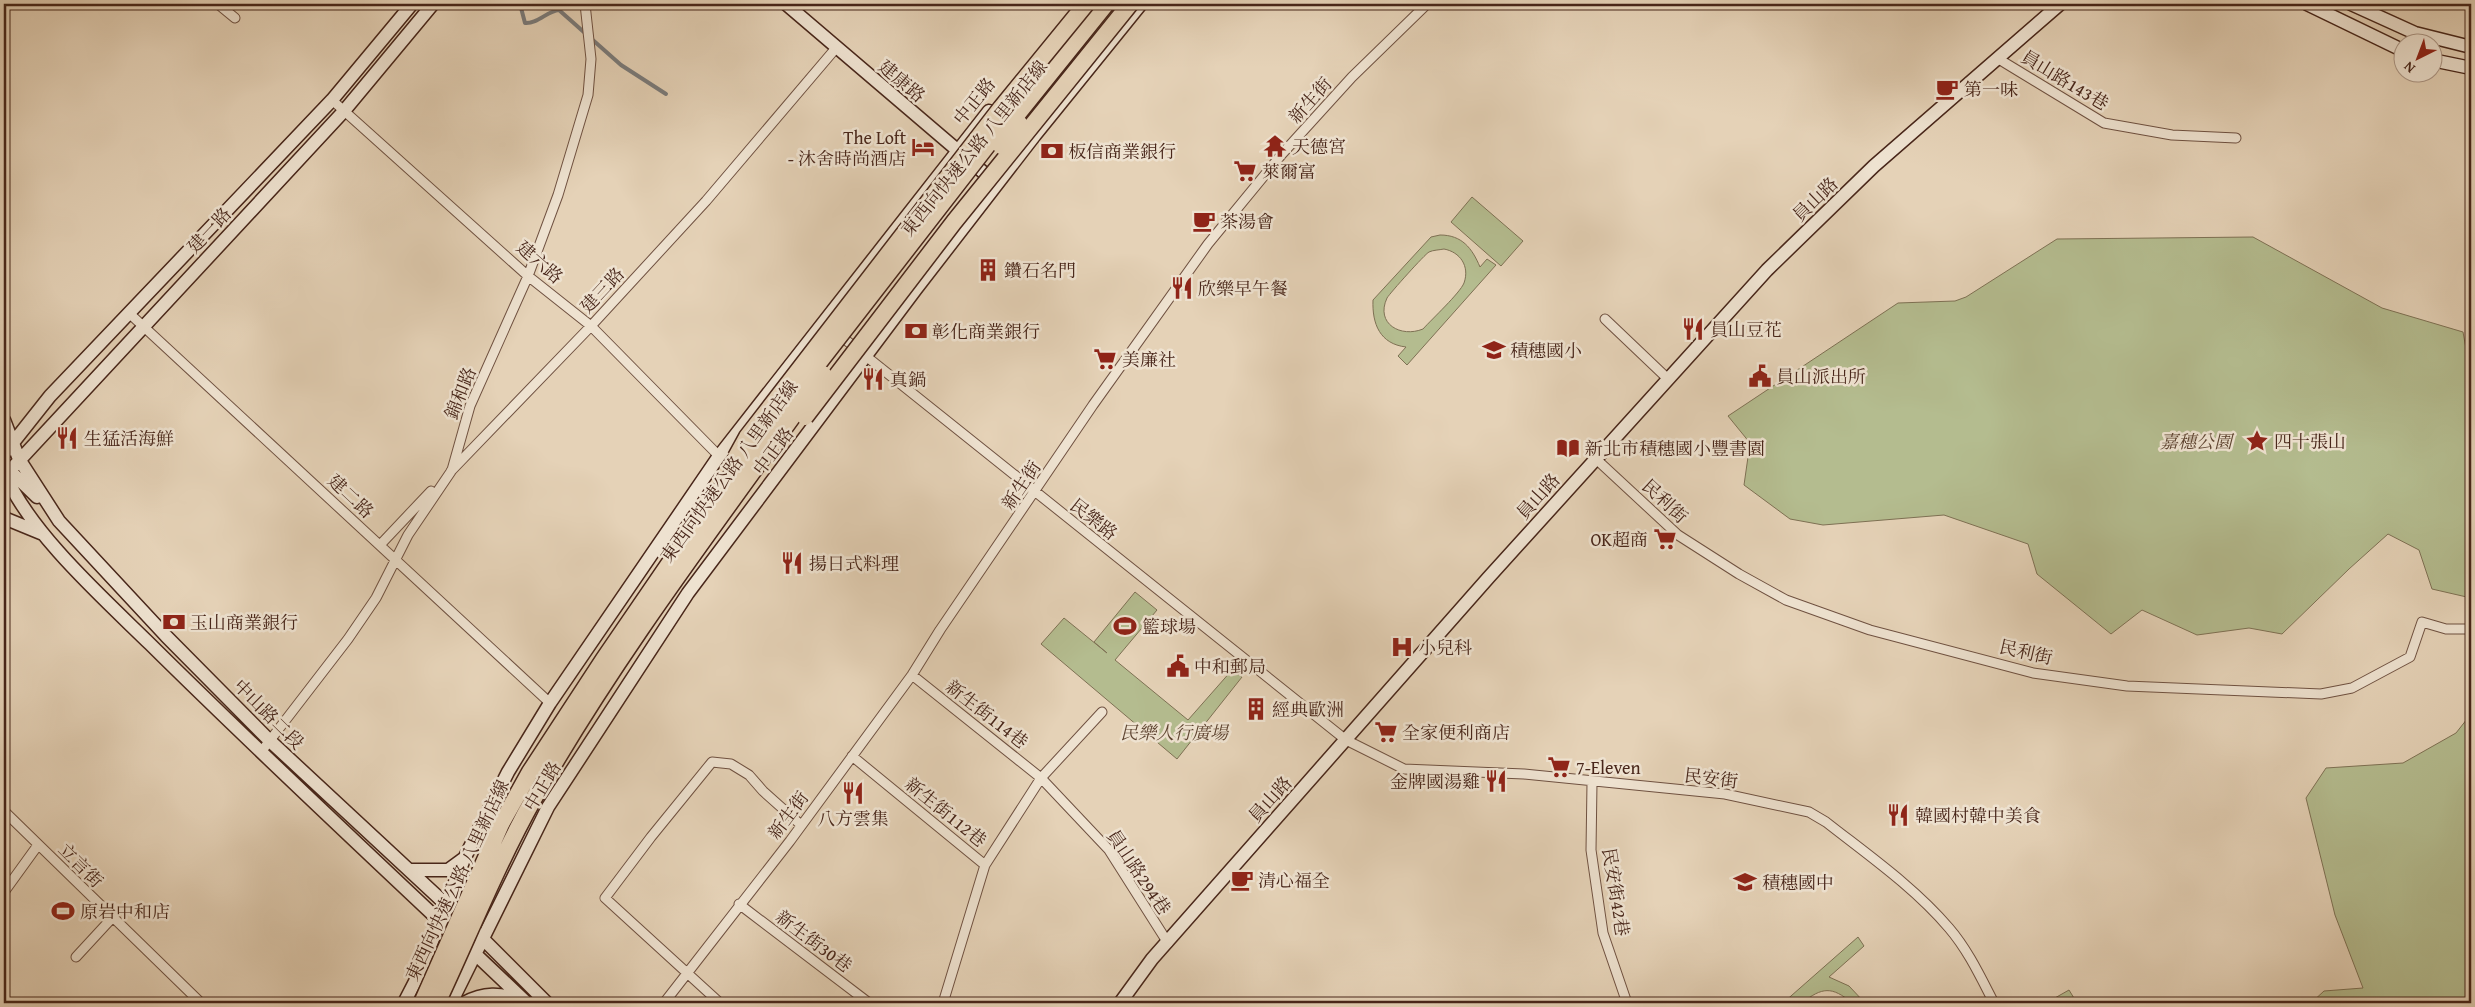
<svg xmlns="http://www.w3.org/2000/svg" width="2475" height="1007" viewBox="0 0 2475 1007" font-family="'Gentium Book Plus','Noto Serif TC',serif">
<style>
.green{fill:#b4bc8f;stroke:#7e7154;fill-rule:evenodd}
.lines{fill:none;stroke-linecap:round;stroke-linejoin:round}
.stream{stroke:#7a7b7b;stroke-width:4}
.street-casing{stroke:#6f5141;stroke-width:11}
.secondary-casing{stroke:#48261a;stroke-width:15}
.highway-casing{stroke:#48261a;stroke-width:19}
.street{stroke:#eee2d0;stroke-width:9}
.secondary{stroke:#eee2d0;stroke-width:12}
.highway{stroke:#e5d2b7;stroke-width:16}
.highway-bridge-casing{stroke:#48261a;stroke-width:19;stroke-linecap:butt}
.highway-bridge{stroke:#e5d2b7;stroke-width:16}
.labels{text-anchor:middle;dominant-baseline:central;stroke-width:5;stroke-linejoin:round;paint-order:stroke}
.street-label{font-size:18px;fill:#48261a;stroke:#eee2d0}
.poi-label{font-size:18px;fill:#48261a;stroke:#eee2d0;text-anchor:start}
.park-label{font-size:18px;font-style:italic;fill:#5e4431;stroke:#eee2d0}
</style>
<rect width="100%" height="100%" fill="#e5d2b7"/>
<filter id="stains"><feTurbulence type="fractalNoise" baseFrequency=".004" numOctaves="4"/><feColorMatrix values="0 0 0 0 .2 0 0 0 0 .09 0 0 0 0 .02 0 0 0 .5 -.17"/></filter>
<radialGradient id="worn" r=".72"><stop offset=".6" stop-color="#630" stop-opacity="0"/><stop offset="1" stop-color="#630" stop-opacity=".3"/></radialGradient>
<path class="green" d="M1472,197L1523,241L1501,266L1451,222Z
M1440,235C1462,235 1472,248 1480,267L1487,259L1496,265L1407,365L1398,356L1406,347C1380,344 1372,324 1373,300L1431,237ZM1444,249C1460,252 1470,266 1464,283C1460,293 1432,319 1423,329C1401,338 1375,324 1387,298C1390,293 1425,254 1429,252C1433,250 1439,250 1444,249Z
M2253,237L2382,308L2463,332L2471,376V598L2432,589L2419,550L2388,534L2349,569L2282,634L2249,628L2197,635L2142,610L2111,634L2037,574L2028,544L1944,515L1823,525L1790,519L1744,485L1750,443L1728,416L1898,303L1955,301L1966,297L2057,239Z
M1135,592L1157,610L1115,660L1188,720L1232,670L1242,677L1177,759L1041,644L1064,618L1107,653L1094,642Z
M2471,714V1003H2311L2324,991L2363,988L2335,915L2306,798L2326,768L2403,763L2456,733Z
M1858,937L1864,946L1829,977L1849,986L1865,1003H1852C1832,986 1822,987 1802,1003H1783Z
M2069,990L2077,1003H2046Z"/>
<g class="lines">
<path class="stream" d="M520,4L525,23C538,24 547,11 559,10L621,65L666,94"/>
<defs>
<path id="street" d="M218,4L235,18
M1997,58L2104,123L2172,135L2236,138
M332,100L528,276L591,326L719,456
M130,314L550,703
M1605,319L1668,379
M837,333L1346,740L1404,769L1524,774L1725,794L1809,812L1826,822C1868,855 1914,887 1949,928C1968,950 1981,978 1994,1003
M1595,458L1678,535L1739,574L1786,600L1870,630L2033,673L2127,686L2321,694L2352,688L2410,657L2422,622L2446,629H2471
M451,471L591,326L706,201L836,48
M380,545L431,491
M912,675L1041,778L1109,850L1168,943
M261,752L348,639L376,598L408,535L452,470L470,406L528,276L558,195L588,95L591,59L585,4
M852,756L985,865L1041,778L1102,712
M1592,783L1591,850L1603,933L1627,1003
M4,811L201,1003
M4,892L38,845
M739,904L869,1003
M76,957L112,918
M664,1003L790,841L912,675L940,630L1093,405L1208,244L1282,154L1352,77L1427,4
M720,1003L605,898L651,837L712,762L731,764L749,775L763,791L801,825
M943,1003L985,865"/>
<path id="secondary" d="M786,4L997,184
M2307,4L2402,50
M2351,4L2415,33L2471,47
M2432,60L2471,68
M4,420L19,459L59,521L166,636L269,740L452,910
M4,454L50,396L332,100L412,4
M5,466L37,497
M4,472C29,532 103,598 150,644C247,740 346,833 445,926
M4,477L344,111L433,4
M4,518L43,534
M497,851L515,816
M410,870H448L463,859
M478,934L547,1003
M471,950L527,1003
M404,1003L420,972L464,859L508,772L550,703L719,456L989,111
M451,1003L548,807L688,593L916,289L1035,135L1141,4
M464,1003C484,992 500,993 521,1000
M1120,1003L1152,959L1489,577L1767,270L1874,166L2060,4"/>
<path id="highway" d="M1004,131L1106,4"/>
</defs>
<use href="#street" class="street-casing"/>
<use href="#secondary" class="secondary-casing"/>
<use href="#highway" class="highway-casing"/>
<use href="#street" class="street"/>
<use href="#secondary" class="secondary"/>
<use href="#highway" class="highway"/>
<defs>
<path id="highway-bridge" d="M1001,146L1019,123
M805,417L954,222L1130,4
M736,457L747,437L1001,108L1086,4
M422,1003L501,824L530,772L604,659L717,494L1010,116
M437,1003C469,935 497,864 534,798C618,650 724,513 823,374"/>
</defs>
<use href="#highway-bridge" class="highway-bridge-casing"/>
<use href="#highway-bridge" class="highway-bridge"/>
</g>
<defs>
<symbol id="cafe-bare" viewBox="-9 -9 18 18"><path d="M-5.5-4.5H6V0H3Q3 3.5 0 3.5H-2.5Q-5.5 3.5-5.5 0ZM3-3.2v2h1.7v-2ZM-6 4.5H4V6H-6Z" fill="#8f2418" stroke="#eee2d0" stroke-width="2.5" paint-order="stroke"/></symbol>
<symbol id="temple-bare" viewBox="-9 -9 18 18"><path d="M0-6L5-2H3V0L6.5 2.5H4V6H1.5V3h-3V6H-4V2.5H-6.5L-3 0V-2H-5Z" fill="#8f2418" stroke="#eee2d0" stroke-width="2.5" paint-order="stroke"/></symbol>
<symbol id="hotel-bare" viewBox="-9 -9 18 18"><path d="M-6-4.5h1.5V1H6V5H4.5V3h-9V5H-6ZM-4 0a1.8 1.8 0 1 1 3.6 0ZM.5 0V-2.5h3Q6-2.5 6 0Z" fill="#8f2418" stroke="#eee2d0" stroke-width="2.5" paint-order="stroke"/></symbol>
<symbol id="bank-bare" viewBox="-9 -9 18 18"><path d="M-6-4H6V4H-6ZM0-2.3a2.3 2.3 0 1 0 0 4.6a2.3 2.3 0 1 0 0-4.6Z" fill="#8f2418" stroke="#eee2d0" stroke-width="2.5" paint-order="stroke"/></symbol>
<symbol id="supermarket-bare" viewBox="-9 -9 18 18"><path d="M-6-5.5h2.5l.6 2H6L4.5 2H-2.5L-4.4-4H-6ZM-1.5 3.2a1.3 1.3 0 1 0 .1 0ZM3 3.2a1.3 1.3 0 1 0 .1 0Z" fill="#8f2418" stroke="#eee2d0" stroke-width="2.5" paint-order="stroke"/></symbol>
<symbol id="building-bare" viewBox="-9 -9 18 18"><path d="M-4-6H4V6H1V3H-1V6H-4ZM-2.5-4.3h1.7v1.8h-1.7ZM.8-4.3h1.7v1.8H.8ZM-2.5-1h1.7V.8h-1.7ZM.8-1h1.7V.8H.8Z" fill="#8f2418" stroke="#eee2d0" stroke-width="2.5" paint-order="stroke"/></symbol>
<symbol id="restaurant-bare" viewBox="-9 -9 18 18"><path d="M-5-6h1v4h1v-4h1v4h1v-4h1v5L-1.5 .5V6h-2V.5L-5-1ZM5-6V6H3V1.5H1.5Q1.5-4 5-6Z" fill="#8f2418" stroke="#eee2d0" stroke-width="2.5" paint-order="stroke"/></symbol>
<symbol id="school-bare" viewBox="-9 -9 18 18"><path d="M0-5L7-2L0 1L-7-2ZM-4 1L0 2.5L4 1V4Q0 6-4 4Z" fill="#8f2418" stroke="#eee2d0" stroke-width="2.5" paint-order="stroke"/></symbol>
<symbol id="civic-bare" viewBox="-9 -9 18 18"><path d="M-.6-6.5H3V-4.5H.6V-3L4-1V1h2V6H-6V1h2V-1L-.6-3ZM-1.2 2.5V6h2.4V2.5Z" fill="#8f2418" stroke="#eee2d0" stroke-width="2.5" paint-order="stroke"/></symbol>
<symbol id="sight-bare" viewBox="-9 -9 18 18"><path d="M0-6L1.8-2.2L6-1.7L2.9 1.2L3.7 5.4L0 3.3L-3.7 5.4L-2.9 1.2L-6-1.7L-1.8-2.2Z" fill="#8f2418" stroke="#eee2d0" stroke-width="2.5" paint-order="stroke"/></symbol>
<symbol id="library-bare" viewBox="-9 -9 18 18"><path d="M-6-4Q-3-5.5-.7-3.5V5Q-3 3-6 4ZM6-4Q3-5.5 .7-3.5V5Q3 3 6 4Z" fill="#8f2418" stroke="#eee2d0" stroke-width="2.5" paint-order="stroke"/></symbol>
<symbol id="stadium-bare" viewBox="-9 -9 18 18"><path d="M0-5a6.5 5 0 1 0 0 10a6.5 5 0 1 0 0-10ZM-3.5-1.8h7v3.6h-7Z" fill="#8f2418" stroke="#eee2d0" stroke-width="2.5" paint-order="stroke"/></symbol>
<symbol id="hospital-bare" viewBox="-9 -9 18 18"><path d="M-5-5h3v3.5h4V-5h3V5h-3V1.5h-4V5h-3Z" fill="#8f2418" stroke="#eee2d0" stroke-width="2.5" paint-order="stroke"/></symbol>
</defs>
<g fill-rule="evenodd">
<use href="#cafe-bare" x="1931" y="73" width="32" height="32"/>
<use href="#temple-bare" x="1259" y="130" width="32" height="32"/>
<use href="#hotel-bare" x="907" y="131" width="32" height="32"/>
<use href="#bank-bare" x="1036" y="135" width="32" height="32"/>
<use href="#supermarket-bare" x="1229" y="155" width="32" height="32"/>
<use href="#cafe-bare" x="1188" y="205" width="32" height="32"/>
<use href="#building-bare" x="972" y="254" width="32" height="32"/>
<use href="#restaurant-bare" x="1166" y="272" width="32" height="32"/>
<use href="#restaurant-bare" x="1677" y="313" width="32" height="32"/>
<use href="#bank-bare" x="900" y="315" width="32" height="32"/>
<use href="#school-bare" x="1478" y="334" width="32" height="32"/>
<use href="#supermarket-bare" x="1089" y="343" width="32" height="32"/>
<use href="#civic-bare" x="1744" y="360" width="32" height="32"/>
<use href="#restaurant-bare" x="857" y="363" width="32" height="32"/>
<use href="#restaurant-bare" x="51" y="422" width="32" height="32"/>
<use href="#sight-bare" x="2241" y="425" width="32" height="32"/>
<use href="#library-bare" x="1552" y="432" width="32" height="32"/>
<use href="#supermarket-bare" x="1649" y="523" width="32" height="32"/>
<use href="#restaurant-bare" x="776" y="547" width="32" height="32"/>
<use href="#bank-bare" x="158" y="606" width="32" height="32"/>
<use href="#stadium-bare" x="1109" y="610" width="32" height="32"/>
<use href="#hospital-bare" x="1386" y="631" width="32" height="32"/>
<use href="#civic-bare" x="1162" y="650" width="32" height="32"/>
<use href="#building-bare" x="1240" y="693" width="32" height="32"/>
<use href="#supermarket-bare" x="1370" y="716" width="32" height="32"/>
<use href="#supermarket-bare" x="1543" y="751" width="32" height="32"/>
<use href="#restaurant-bare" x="1480" y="765" width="32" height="32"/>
<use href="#restaurant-bare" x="837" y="777" width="32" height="32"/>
<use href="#restaurant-bare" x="1882" y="799" width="32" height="32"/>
<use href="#cafe-bare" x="1226" y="864" width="32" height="32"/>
<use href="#school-bare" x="1729" y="866" width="32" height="32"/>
<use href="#stadium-bare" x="47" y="895" width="32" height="32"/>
</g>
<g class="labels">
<g class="street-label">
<text transform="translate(2065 80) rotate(31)">員山路143巷</text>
<text transform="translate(902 81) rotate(40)">建康路</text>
<text transform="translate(1310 100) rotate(-48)">新生街</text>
<text transform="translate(974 101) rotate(-51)">中正路</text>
<text transform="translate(974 148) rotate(-51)">東西向快速公路 八里新店線</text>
<text transform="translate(1815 199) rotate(-44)">員山路</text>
<text transform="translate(209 230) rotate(-47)">建一路</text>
<text transform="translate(540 262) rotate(41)">建六路</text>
<text transform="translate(602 290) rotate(-47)">建三路</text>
<text transform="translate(460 393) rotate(-68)">錦和路</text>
<text transform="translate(773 451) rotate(-53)">中正路</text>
<text transform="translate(729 471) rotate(-54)">東西向快速公路 八里新店線</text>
<text transform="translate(1021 485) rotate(-56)">新生街</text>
<text transform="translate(351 496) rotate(43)">建二路</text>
<text transform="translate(1538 496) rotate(-48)">員山路</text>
<text transform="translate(1665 501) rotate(43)">民利街</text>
<text transform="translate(1094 519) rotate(38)">民樂路</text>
<text transform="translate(2026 652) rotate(13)">民利街</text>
<text transform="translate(269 714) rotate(45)">中山路二段</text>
<text transform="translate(987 714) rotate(38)">新生街114巷</text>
<text transform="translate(1711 778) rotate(7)">民安街</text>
<text transform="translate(542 786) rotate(-59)">中正路</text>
<text transform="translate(1270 799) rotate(-48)">員山路</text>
<text transform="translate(946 812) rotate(39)">新生街112巷</text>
<text transform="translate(788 815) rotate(-53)">新生街</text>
<text transform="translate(81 865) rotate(45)">立言街</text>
<text transform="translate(1139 872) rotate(56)">員山路294巷</text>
<text transform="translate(457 880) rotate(-65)">東西向快速公路 八里新店線</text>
<text transform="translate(1616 892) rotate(81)">民安街42巷</text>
<text transform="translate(814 941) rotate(37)">新生街30巷</text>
</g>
<g class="poi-label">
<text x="1964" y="89">第一味</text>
<text x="906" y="137" text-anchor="end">The Loft<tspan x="906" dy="21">- 沐舍時尚酒店</tspan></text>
<text x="1292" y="146">天德宮</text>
<text x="1068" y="151">板信商業銀行</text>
<text x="1262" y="171">萊爾富</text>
<text x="1220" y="221">茶湯會</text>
<text x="1004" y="270">鑽石名門</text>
<text x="1198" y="288">欣樂早午餐</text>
<text x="1710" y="329">員山豆花</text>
<text x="932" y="331">彰化商業銀行</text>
<text x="1510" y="350">積穗國小</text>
<text x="1122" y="359">美廉社</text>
<text x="1776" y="376">員山派出所</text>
<text x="890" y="379">真鍋</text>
<text x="84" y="438">生猛活海鮮</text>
<text x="2274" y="441">四十張山</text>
<text x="1585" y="448">新北市積穗國小豐書園</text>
<text x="1648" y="539" text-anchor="end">OK超商</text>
<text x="809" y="563">揚日式料理</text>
<text x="190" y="622">玉山商業銀行</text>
<text x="1142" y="626">籃球場</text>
<text x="1418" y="647">小兒科</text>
<text x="1194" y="666">中和郵局</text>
<text x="1272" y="709">經典歐洲</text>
<text x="1402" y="732">全家便利商店</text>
<text x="1576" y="767">7-Eleven</text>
<text x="1480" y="781" text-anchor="end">金牌國湯雞</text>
<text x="1915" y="815">韓國村韓中美食</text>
<text x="853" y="818" text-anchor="middle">八方雲集</text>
<text x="1258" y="880">清心福全</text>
<text x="1762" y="882">積穗國中</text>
<text x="80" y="911">原岩中和店</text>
</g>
<g class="park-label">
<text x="2196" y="441">嘉穗公園</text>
<text x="1174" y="732">民樂人行廣場</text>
</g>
</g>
<rect width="2475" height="1007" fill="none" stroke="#e5d2b7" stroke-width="20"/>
<rect x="5" y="5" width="2465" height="997" fill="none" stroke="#48261a" stroke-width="2.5"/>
<rect x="10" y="10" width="2455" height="987" fill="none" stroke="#48261a"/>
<g transform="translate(2418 58) rotate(222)"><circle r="24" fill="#eee2d0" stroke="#ac9787"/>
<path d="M0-4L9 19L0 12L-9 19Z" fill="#8f2418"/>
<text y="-8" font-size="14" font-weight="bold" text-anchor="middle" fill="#48261a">N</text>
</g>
<rect width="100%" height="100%" filter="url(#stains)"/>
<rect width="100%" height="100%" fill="url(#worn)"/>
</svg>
